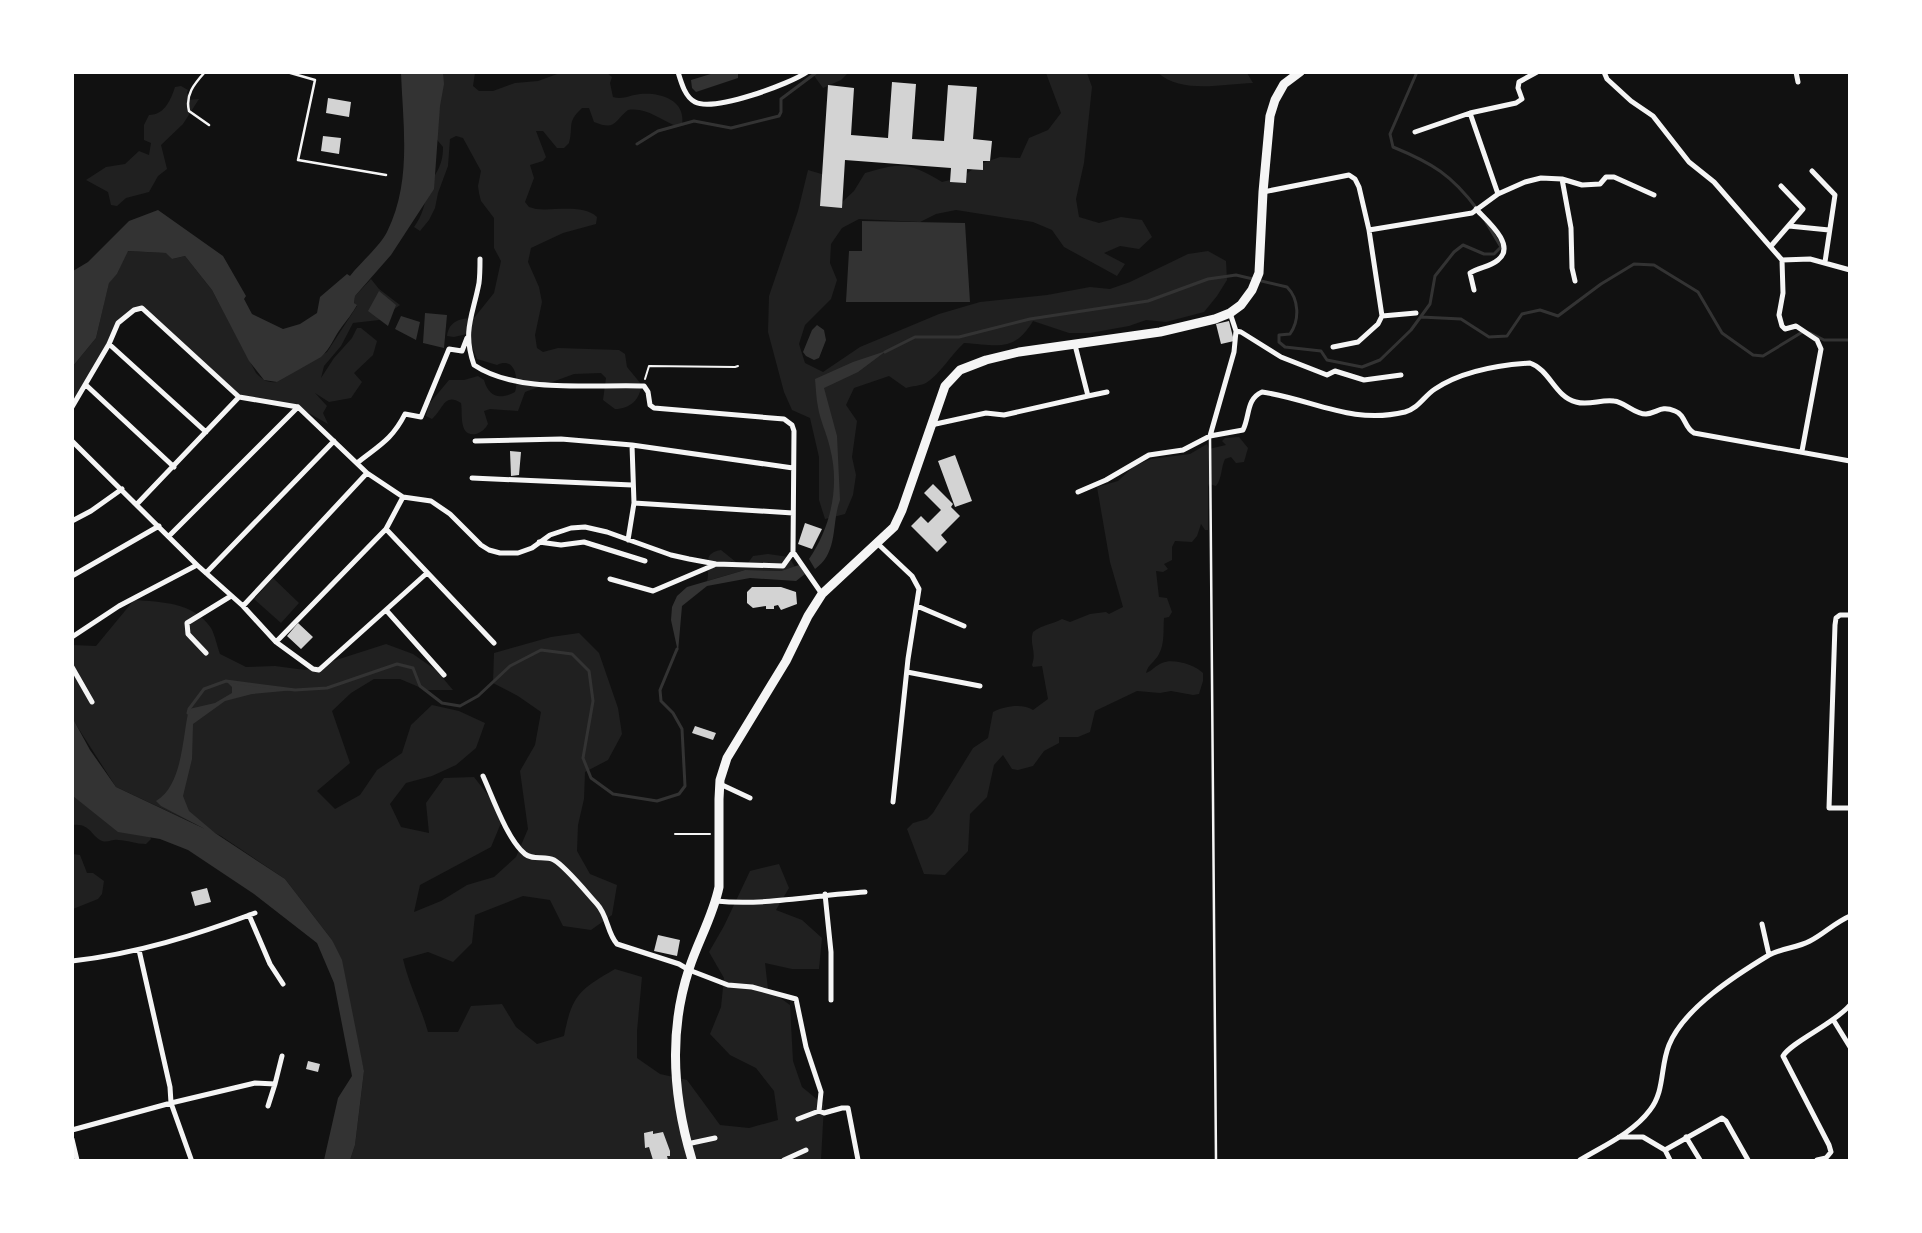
<svg xmlns="http://www.w3.org/2000/svg" width="1922" height="1233" viewBox="0 0 1922 1233" font-family="Overpass,sans-serif">
<style>
.green{fill:#202020}
.water{fill:#333}
.lines{fill:none;stroke-linecap:round;stroke-linejoin:round}
.stream{stroke:#333;stroke-width:3}
.building{fill:#d3d3d3}
.path{stroke:#f5f5f5;stroke-width:2}
.service{stroke:#f5f5f5;stroke-width:2.5}
.minor{stroke:#f5f5f5;stroke-width:5}
.primary{stroke:#f5f5f5;stroke-width:9}
</style>
<rect width="100%" height="100%" fill="#111"/>
<path class="green" d="M438,73H475L473,86L479,91H493L515,83L538,81L560,73H607L612,77L610,83L613,97C623,100 630,95 640,94C660,92 686,100 682,124L676,126C659,119 646,107 628,110C614,121 616,131 594,122L589,108H582C566,123 574,125 569,143L564,148H557L543,131H536L546,157L543,161L530,165L534,178L525,202L529,207L536,209C554,211 583,204 597,217L596,224L563,233L531,248L528,262L539,287L542,302L535,335L537,348L543,352L558,348L619,350L625,354L627,367L641,384C641,399 630,409 615,409L603,400L606,378L601,373L574,374L525,392L518,411L490,409L484,411L488,424C485,429 482,432 476,434C458,437 463,413 461,403C444,392 443,410 432,419L426,416L429,404L449,380H464L478,376L484,380C489,397 499,400 515,392C519,379 515,356 497,365L477,359L467,334L454,337L447,336C449,321 460,318 474,318L494,293L501,261L494,248V218L481,201L479,193L478,186L481,171L463,138L456,136L450,139L448,166L438,193L435,208L429,220L420,231L414,227C423,215 424,205 428,191C434,172 443,169 443,147L433,135Z
M812,73H848L841,80L823,88Z
M1046,73H1087L1092,87L1084,163L1076,199L1079,217L1099,223L1121,217L1142,220L1152,237L1139,249L1120,246L1104,253L1125,264L1117,276L1064,247L1052,230L1033,222L956,210L936,214L920,222L859,219L842,228L831,244L830,263L837,280L831,299L805,325L799,344L805,363L823,372L860,347L939,314L980,302L1047,295L1090,287L1110,289L1130,282L1188,254L1208,251L1226,261L1227,280L1217,296L1204,312L1166,322L1146,320L1129,326L1090,333H1069L1033,321C1014,353 997,345 964,343C951,355 940,374 926,383C920,386 912,386 906,388L889,376L854,388L846,405L857,421L852,457L856,475L853,495L845,514L825,519L819,500V457L810,418L792,410L784,392L768,332L769,296L798,211L808,170L825,175L839,205L854,191L865,173C901,162 910,162 942,182L962,177L980,164L1000,157L1020,158L1029,138L1048,130L1061,113Z
M1158,73H1247L1253,83C1222,84 1182,94 1158,73Z
M181,86L188,90L187,93L191,98L188,100L199,99L183,124L161,145L167,169L158,176L149,192L126,198L117,206L111,205L108,192L86,180L106,167L125,164L139,151L149,155L151,143L144,140V125L149,115C165,115 171,99 175,87Z
M127,251L167,253L172,259L185,256L212,290L256,373C263,380 267,383 277,382L327,352L357,306L354,303L355,296L371,279L379,289L400,305L379,320L353,323L341,346L324,366L321,378L334,358L352,338L357,328H361L377,341L373,355L354,373L362,382L351,398L329,402L315,393L327,406L323,413L328,424L298,407L239,397L142,308L124,317L73,407V366L96,338L109,282L117,274Z
M1239,437L1248,448L1244,462L1236,463L1231,457L1225,459C1221,467 1222,479 1216,486L1209,484L1208,487V530H1205L1201,524L1197,536L1192,542L1175,541L1172,547V560L1164,564L1168,569L1163,572L1156,571L1159,597L1167,598L1172,612L1169,617L1164,618C1163,630 1165,643 1159,654C1155,662 1148,664 1146,673C1152,671 1156,665 1162,663C1173,658 1195,665 1203,673V681L1199,694L1193,695L1171,691L1160,693L1137,691L1095,711L1090,732L1078,737H1059V743L1044,751L1033,766L1018,770L1012,769L1003,755L994,765L987,797L970,814L968,851L945,875L924,874L907,829L913,823L927,819L933,813L973,748L988,738L993,712C1004,706 1023,703 1033,710L1048,699L1042,666L1033,667L1032,665C1037,651 1029,644 1033,632C1041,625 1053,624 1062,619L1070,622L1090,614L1106,612L1109,614L1123,607L1110,562L1097,487L1118,481L1134,466L1151,459L1190,454L1207,444L1209,449L1226,445L1222,441L1225,438Z
M721,550L736,562L748,563L753,556L768,554L789,557L795,567L781,571L745,570L707,581C711,569 700,553 721,550Z
M273,578L299,603L281,623L254,599Z
M134,600C161,602 194,602 211,628C215,635 217,646 220,654L246,667L275,666L305,670L386,644L413,654L436,670L453,690H426L400,679H374L351,693L332,711L350,763L317,791L335,809L360,795L377,770L402,753L411,725L432,705L459,711L485,723L476,748L456,765L432,776L406,783L390,804L401,827L429,833L426,803L444,778L474,777L491,799L501,823L491,847L420,885L414,912L441,901L467,885L494,877L516,857L528,829L520,771L535,745L541,712L518,696L493,683L494,653L551,637L579,633L599,653L618,708L622,734L608,760L585,772L584,799L578,825L577,851L590,874L617,885L612,915L591,930L563,926L550,900L523,896L475,915L472,943L453,962L428,952L403,959C409,985 421,1007 428,1032H458L471,1006L502,1004L516,1027L537,1044L564,1036C572,995 579,990 615,969L642,977L637,1031V1058L660,1074L687,1080L720,1125L749,1128L778,1120L774,1091L756,1068L730,1055L710,1034L721,1007L724,978L709,952L724,926L750,871L779,864L789,888L776,910L802,920L822,938L819,969H792L765,963L768,989L790,1005L793,1061L802,1087L824,1105L821,1160H350L355,1145L364,1071L332,940L285,879L221,836L116,787L73,720L72,645L96,646Z
M73,789L148,832L151,839L146,844C136,844 127,840 118,840C113,839 108,843 102,841C91,836 90,823 73,825Z
M72,854L80,855L87,873H93L104,881L102,894L98,899L73,909Z"/>
<path class="water" d="M401,73H443L444,84L440,106L434,189L391,255L355,296L354,303L357,305C352,314 347,320 341,328C334,337 331,348 321,357L277,382L264,380L249,361L212,290L185,256L172,259L166,253L128,251L117,274L109,283L96,338L73,366V271L88,262L129,221L158,210L223,256L246,296L244,299L252,314L283,329L300,324L317,313L320,297L347,274L350,276C360,263 380,246 387,232C412,182 403,126 401,73Z
M714,73H738V78L696,92L692,88L691,80Z
M862,221L965,223L970,302H846L849,251H862Z
M379,291L396,305L388,326L368,311Z
M425,313L447,315L444,348L423,343Z
M401,316L420,322L416,340L395,329Z
M817,325L824,330L826,340L819,358L814,360L806,356L803,352L812,330Z
M886,351L858,372L824,388L837,436L840,500C831,524 839,552 815,569L809,559C831,527 840,486 830,448C827,434 820,420 818,407C816,398 816,388 815,379L853,362Z
M799,565L805,574L796,581L750,578L707,586L682,606L678,652L671,620L672,607L677,596L687,587L745,570L781,571Z
M226,681L295,690L252,694L225,701L193,724L192,759L183,796L189,811L215,833L285,879L332,940L342,960L364,1071L355,1145L350,1160H324L338,1098L352,1076L334,983L317,943L254,894L188,850L160,839L118,832L73,796V719L90,750L116,787L205,829L161,806L156,801C183,785 182,738 189,709L215,703L232,693V687Z"/>
<g class="lines">
<path class="stream" d="M1417,72L1390,134L1393,147C1432,163 1452,175 1477,209
M637,144L658,131L694,121L731,128L779,116L781,112V99L817,72
M1421,317L1461,319L1489,337L1507,336L1522,314L1540,310L1558,316L1601,284L1634,264L1654,265L1698,292L1722,333L1753,355L1763,356L1804,331
M1810,333L1824,340H1850
M885,352L915,337H959L1030,319L1148,301L1208,279L1236,275L1287,287C1299,299 1300,320 1290,334L1279,335V342L1285,347L1321,351L1327,360L1362,367L1380,360L1411,330L1430,304L1435,276L1454,252L1463,245L1484,254H1494L1501,247L1486,222
M188,713L189,709L204,689L226,681L295,690L327,688L397,664L413,668L420,686L442,703L460,706L478,696L510,666L541,650L572,654L589,671L593,701L583,758L591,778L613,794L657,801L679,794L685,786L682,729L673,713L661,701L660,690L677,649"/>
</g>
<path class="building" d="M892,82L916,84L912,139L944,141L948,85L977,87L973,139L992,141L990,161H983V170L967,169L966,183L950,182L951,168L845,160L842,208L820,206L828,85L854,88L851,135L888,138Z
M328,98L351,102L349,117L326,113Z
M323,136L341,138L339,154L321,151Z
M1229,321L1234,341L1221,344L1216,324Z
M510,451L521,452L519,475L511,476Z
M955,455L972,501L955,507L938,461Z
M933,484L953,504L951,507L960,516L941,535L947,542L937,552L911,526L921,516L928,523L941,510L924,493Z
M805,523L822,529L812,549L798,544Z
M752,587H781L796,592L797,604L781,610L778,605L774,606V609H766V606L753,608L747,603V592Z
M298,623L313,637L301,649L287,636Z
M695,726L716,733L713,740L692,733Z
M207,888L211,902L195,906L191,892Z
M658,935L680,940L677,956L654,951Z
M308,1061L320,1064L318,1072L306,1069Z
M653,1131V1134L663,1132L670,1151V1156H667L668,1160H653L649,1147L645,1148L644,1133Z"/>
<g class="lines">
<path class="path" d="M645,379L649,366L735,367L738,366
M675,834H710"/>
<path class="service" d="M205,72C194,84 185,95 189,111L209,125
M287,72L315,80L298,160L386,175
M1210,437L1216,1160"/>
<path class="minor" d="M678,72C681,82 685,97 695,102C714,112 790,84 807,72
M1604,72L1607,79L1631,101L1653,116L1689,162L1714,182L1782,260L1783,293L1779,315L1782,326L1785,329L1796,326L1817,340L1821,349L1802,451
M1796,72L1798,82
M1415,132L1470,113
M1812,171L1835,195L1825,262
M1562,179L1571,228L1572,268L1575,281
M1263,192L1349,175L1355,179L1359,187L1369,230L1382,316L1378,324L1358,342L1333,347
M1498,194L1470,113L1516,103L1522,99L1518,88L1519,82L1537,72
M1789,226L1829,230
M1369,230L1472,213L1498,194L1525,182L1541,178L1562,179L1582,185L1600,184L1606,177H1614L1654,195
M1771,246L1803,209L1781,186
M480,259C480,267 480,275 479,283C473,315 462,331 474,365C517,394 592,384 644,386L648,392L650,405L654,408L784,419L792,425L794,431L793,552
M1782,260L1810,259L1850,270
M1474,290L1470,273C1479,267 1490,267 1498,260C1517,245 1486,220 1476,209
M1382,316L1416,313
M1236,331L1241,332L1281,357L1327,375L1335,371L1364,380L1401,375
M109,344L206,432
M86,385L174,467
M1088,396L1107,392
M72,407L109,344L118,323L134,310L142,308L239,397L298,407L367,473L403,497L431,501L450,514L481,545L489,550L500,553H518L532,548L550,535L571,528L585,527L607,532L671,555L689,559L716,564L783,566L793,552L822,594
M931,425L986,413L1004,415L1088,396L1075,345
M1210,436L1234,352L1236,331L1230,313
M72,441L197,565L243,606L276,642L313,669L319,670L427,573
M475,441L561,439L632,445L793,468
M357,463C378,446 392,440 405,414L421,417L449,349L462,351L467,338
M472,478L632,485
M1078,492L1106,480L1149,455L1183,450L1210,436L1243,430C1250,416 1246,399 1262,392C1312,399 1351,425 1405,412C1419,408 1424,396 1435,389C1462,371 1498,365 1530,363C1550,370 1555,397 1576,402C1589,406 1601,399 1614,401C1625,402 1634,414 1646,414C1658,413 1660,405 1675,411C1686,415 1684,428 1694,433L1850,461
M634,503L793,513
M137,504L239,397
M72,521L91,511L122,489
M386,529L494,643
M169,536L298,407
M628,540L634,503L632,445
M539,542L561,545L584,542L645,561
M877,543L912,576L919,589L908,659L893,802
M206,573L334,441
M72,576L159,526
M610,579L653,591L714,565
M243,606L367,473
M917,606L964,626
M386,610L444,675
M1850,615H1840L1836,618L1835,625L1829,808H1850
M72,637L119,606L197,565
M276,642L386,529L403,497
M206,653L188,634L187,623L231,596
M72,667L92,702
M907,672L980,686
M483,776C493,798 507,839 525,854C533,861 545,855 554,860C565,866 587,893 597,904C608,916 607,933 617,944L679,964L689,970L728,985L752,987L796,999L806,1047L821,1092L819,1111L824,1113L842,1108H848L858,1160
M720,784L750,798
M825,894L831,952V1000
M716,901C765,906 815,895 865,892
M249,915L270,964L283,984
M1762,924L1769,955
M72,961C136,954 196,935 255,913
M1834,1021L1850,1047
M268,1106L275,1084
M798,1119L819,1111
M72,1130L171,1103L170,1087L139,950
M1619,1137H1643L1665,1150L1722,1118L1726,1121L1748,1160
M1686,1137L1700,1160
M72,1139L77,1160
M687,1144L715,1138
M1665,1150L1670,1160
M191,1159L171,1103L255,1083L275,1084L282,1056
M784,1160L806,1150
M1580,1160C1603,1146 1633,1133 1650,1110C1665,1091 1660,1067 1669,1045C1684,1008 1736,975 1769,955C1782,948 1797,948 1810,941C1824,934 1834,923 1850,916
M1817,1160L1826,1158L1831,1152L1829,1145L1783,1056C1791,1042 1834,1024 1850,1005"/>
<path class="primary" d="M692,1160C673,1097 668,1033 689,969C698,941 713,916 719,887V799L720,780L727,758L786,661L808,616L822,594L894,527L902,510L945,386L960,370L986,360L1019,352L1160,332L1215,319L1230,313L1241,305L1252,290L1259,273L1263,192L1270,116L1275,100L1284,84L1300,72"/>
</g>
<rect width="1922" height="1233" fill="none" stroke="#ffffff" stroke-width="148"/>
</svg>
